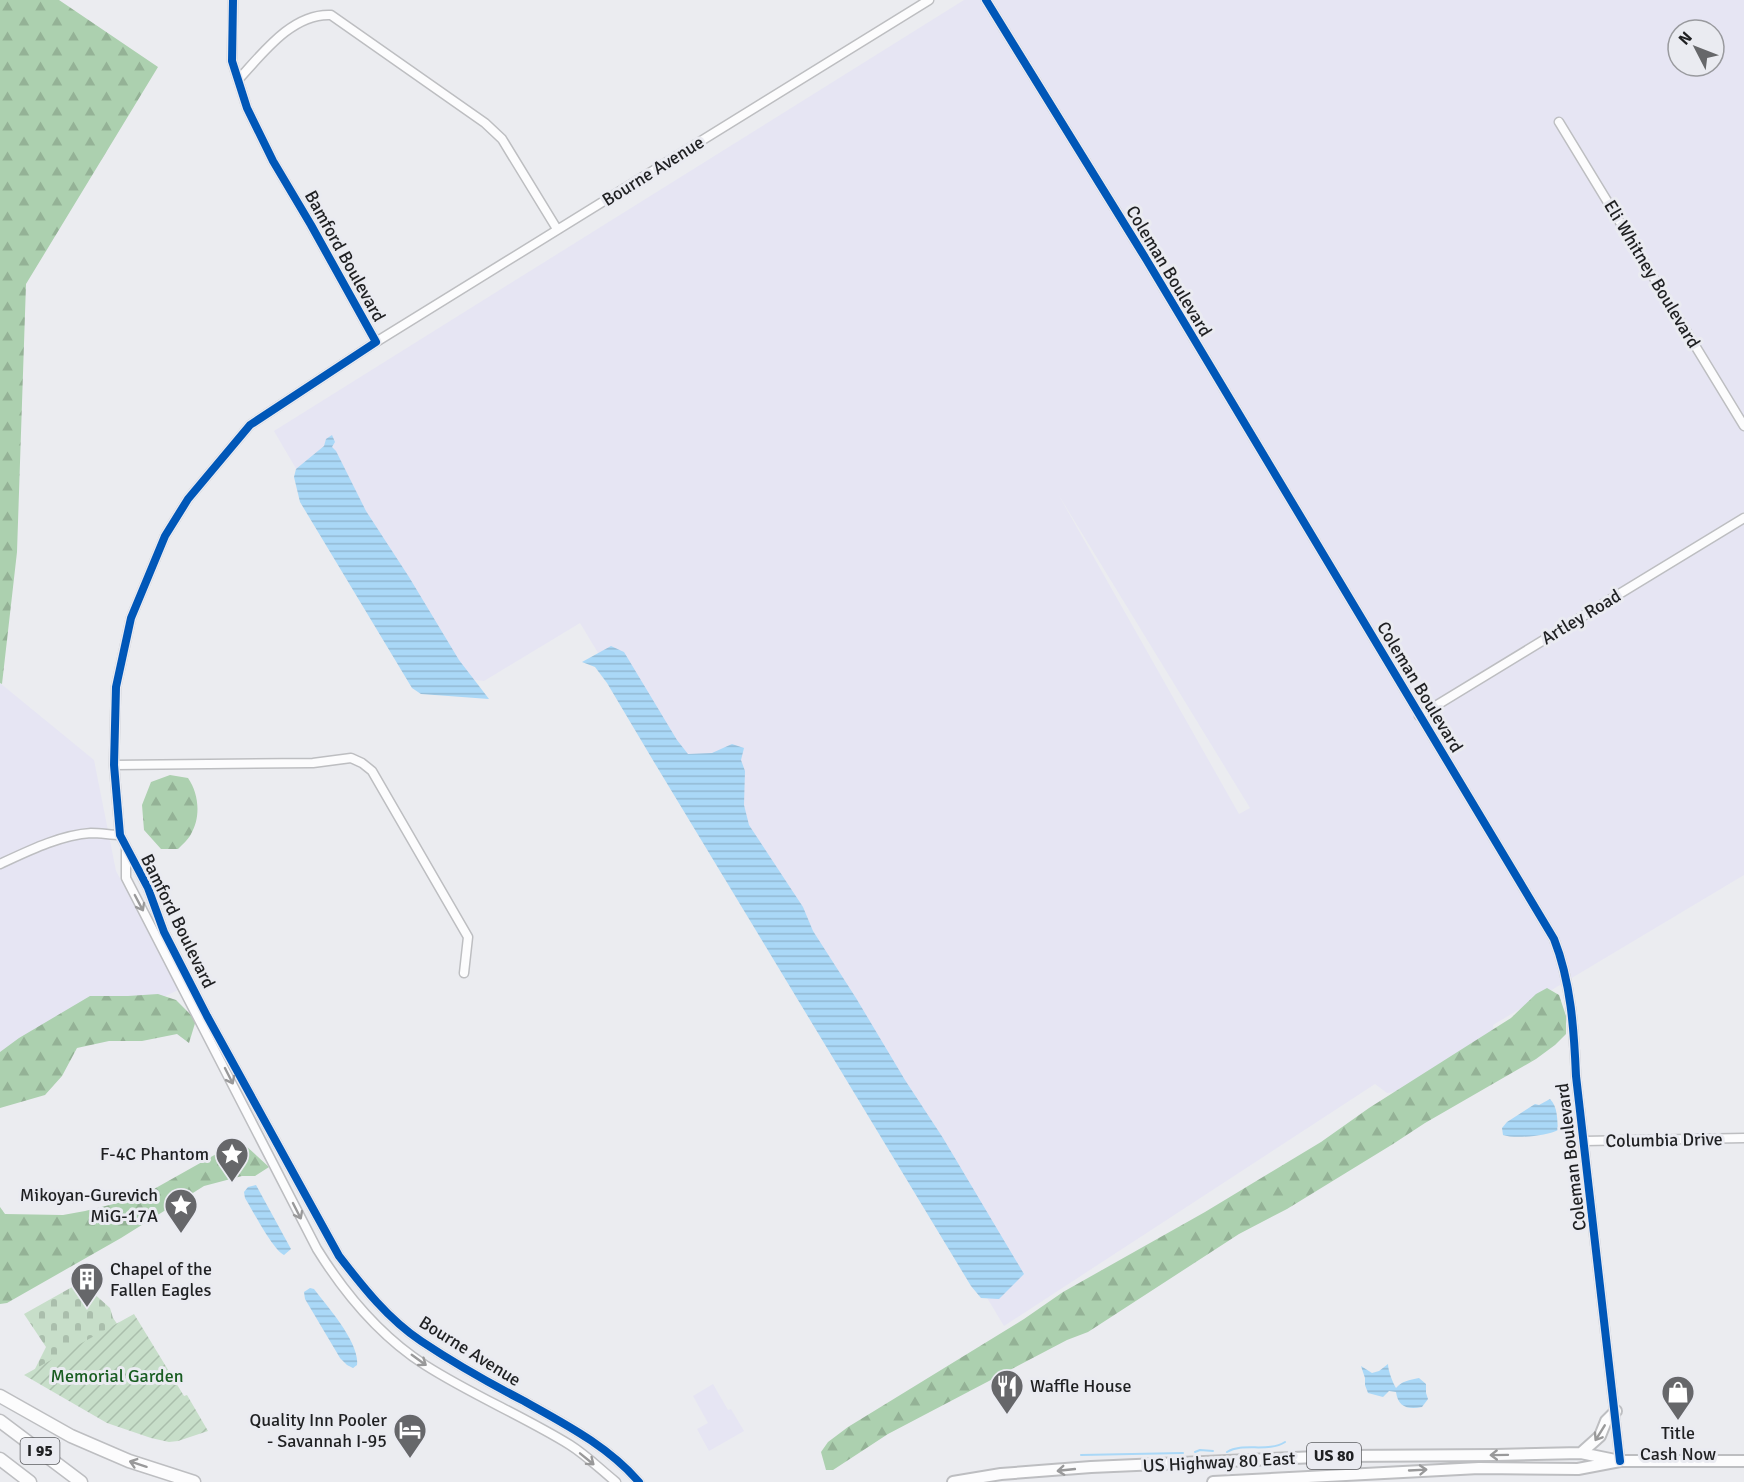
<svg xmlns="http://www.w3.org/2000/svg" width="1744" height="1482" viewBox="0 0 1744 1482" font-family="Signika,sans-serif">
<style>
.industrial{fill:#e6e5f3;fill-rule:evenodd}
.forest{fill:url(#forest-firs)}
.cemetery{fill:url(#cemetery-stones)}
.garden{fill:url(#garden-furrows)}
.water{fill:url(#water-rules)}
.lines{fill:none;stroke-linecap:round;stroke-linejoin:round}
.stream{stroke:#aad8f7;stroke-width:2}
.minor-casing{stroke:#bdbec1;stroke-width:11}
.major-casing{stroke:#bdbec1;stroke-width:14}
.highway-casing{stroke:#bdbec1;stroke-width:15}
.minor{stroke:#fcfcfd;stroke-width:8}
.major{stroke:#fcfcfd;stroke-width:10}
.highway{stroke:#fcfcfd;stroke-width:12}
.cycleway-casing{stroke:#eaebf1;stroke-width:11}
.cycleway{stroke:#0057b8;stroke-width:8}
.oneway{stroke:#99999a}
.labels{text-anchor:middle;dominant-baseline:central;stroke-width:6;stroke-linejoin:round;paint-order:stroke}
.shield{fill:#eaebf1;stroke:#5c5d60;stroke-width:1.5}
.shield-label{font-size:16px;font-weight:bold;fill:#1f2022}
.street-label{font-size:18px;fill:#1f2022;stroke:#eaebf1}
.poi-label{font-size:18px;fill:#1f2022;stroke:#eaebf1;text-anchor:end}
.park-label{font-size:18px;fill:#185c20;stroke:#eaebf1}
</style>
<defs>
<pattern id="forest-firs" width="22" height="20" patternUnits="userSpaceOnUse" patternTransform="scale(1.5)"><rect width="22" height="20" fill="#acd0af"/><path d="M5 1l3.5 6h-7zM16 11l3.5 6h-7z" fill="#94b296"/></pattern>
<pattern id="cemetery-stones" width="16" height="16" patternUnits="userSpaceOnUse" patternTransform="scale(1.5)"><rect width="16" height="16" fill="#c7dec9"/><path d="M2 7V4a2 2 0 0 1 4 0v3zM10 15v-3a2 2 0 0 1 4 0v3z" fill="#aabeac"/></pattern>
<pattern id="garden-furrows" width="10" height="10" patternUnits="userSpaceOnUse" patternTransform="scale(1.5)"><rect width="10" height="10" fill="#c7dec9"/><path d="M-1 1l2-2M0 10L10 0M9 11l2-2" fill="none" stroke="#aabeac"/></pattern>
<pattern id="water-rules" width="6" height="5" patternUnits="userSpaceOnUse" patternTransform="scale(1.5)"><rect width="6" height="5" fill="#aad8f7"/><path d="M0 2.5h6" fill="none" stroke="#92b9d3"/></pattern>
</defs>
<rect width="100%" height="100%" fill="#ebecf0"/>
<path class="industrial" d="M964,0H1744V875L1493,1025L1494,1034L1404,1091L1387,1093L1375,1084L1004,1326L580,623L484,681L415,672L274,431ZM1678,30H1714V66H1678ZM1058,494L1250,808L1239,814Z
M0,683L94,760L116,871L180,989L135,1011L0,1053Z
M713,1384L728,1410L731,1409L744,1431L709,1451L697,1429L708,1423L693,1396Z"/>
<path class="forest" d="M0,0H59L158,67L26,284L17,552L2,684L0,683Z
M170,775L188,778C199,794 201,817 191,834C188,840 182,845 178,849H161L144,830L142,805L151,782Z
M1547,988L1559,995L1566,1016V1034L1555,1045L1536,1059L1425,1123L1393,1144L1287,1209L1239,1234L1088,1332L1067,1340L888,1434L833,1470H826L821,1452L828,1442L848,1427L1024,1319L1063,1292L1205,1212L1321,1142L1369,1108L1511,1018L1536,994Z
M158,994L176,1000L196,1020L189,1043L177,1034L142,1041H109L77,1048L62,1076L45,1095L0,1108V1052L19,1038L90,996H128Z
M245,1145L269,1167L255,1176H242L204,1186L121,1238L7,1303L0,1304V1207L5,1214L63,1215L85,1211L138,1198L218,1153Z"/>
<path class="cemetery" d="M81,1282L110,1308L113,1318L120,1328L30,1379L46,1347L24,1314Z"/>
<path class="garden" d="M134,1314L184,1396L187,1395L208,1431L178,1441L169,1442L151,1438L107,1423L24,1375Z"/>
<path class="water" d="M332,435L335,442L332,447L336,451L366,511L409,577L459,660L489,699L421,694L412,688L300,502L294,477L296,469L324,446L326,439Z
M611,646L624,652L677,740L688,754L712,753L732,744L744,748L741,760L745,771L744,805L749,825L803,907L813,931L856,998L905,1080L943,1138L1024,1274L999,1299L981,1298L971,1286L654,762L607,683L595,667L582,662Z
M1550,1099C1558,1107 1557,1119 1558,1130C1548,1136 1514,1139 1503,1135L1502,1128L1507,1122L1535,1104L1539,1105Z
M256,1185L291,1249L284,1255C273,1250 253,1211 245,1198L244,1192L248,1187Z
M310,1288L314,1289C327,1306 360,1343 357,1365L353,1368L347,1365L340,1358L305,1299L304,1292Z
M1388,1364C1388,1371 1393,1383 1396,1388C1402,1381 1409,1380 1419,1378L1426,1384V1393L1428,1399L1422,1407C1408,1410 1398,1407 1396,1392L1389,1391L1383,1397L1368,1393L1365,1385V1378L1361,1366L1372,1373L1379,1371Z"/>
<g class="lines">
<path class="stream" d="M1195,1452L1200,1450L1213,1451
M1227,1452C1243,1442 1268,1453 1285,1442
M1081,1455L1183,1453"/>
<defs>
<path id="minor" d="M233,0L232,61L247,108L273,161L311,225L376,342L250,425L188,499L165,536L131,618L116,687L114,765L120,835L148,888L164,932L207,1016L339,1256C363,1287 388,1319 421,1341C454,1363 489,1383 524,1401C565,1424 608,1446 639,1482
M986,0L1146,259L1554,939C1571,982 1574,1030 1576,1076L1620,1461
M238,80C262,54 292,13 331,15L485,123L502,139L557,229
M1559,122L1744,426
M376,342L929,0
M1419,716L1744,518
M114,765L313,763L351,758L362,763L372,771L468,937L464,973
M126,849V878L317,1249C345,1294 380,1336 425,1365C472,1395 523,1416 570,1445C586,1455 601,1470 616,1482
M0,864C28,851 60,835 91,833C101,833 111,835 120,835
M1584,1141L1744,1138"/>
<path id="major" d="M1581,1453L1600,1436L1606,1421L1616,1411
M953,1482L1001,1474L1091,1467L1340,1456L1496,1455L1581,1453L1620,1461
M1213,1482L1479,1468L1578,1469L1620,1461H1744"/>
<path id="highway" d="M0,1396L71,1436L129,1461L194,1482
M0,1421L81,1482
M0,1459L30,1482"/>
</defs>
<use href="#minor" class="minor-casing"/>
<use href="#major" class="major-casing"/>
<use href="#highway" class="highway-casing"/>
<use href="#minor" class="minor"/>
<use href="#major" class="major"/>
<use href="#highway" class="highway"/>
<defs>
<path id="cycleway" d="M233,0L232,61L247,108L273,161L311,225L376,342L250,425L188,499L165,536L131,618L116,687L114,765L120,835L148,888L164,932L207,1016L339,1256C363,1287 388,1319 421,1341C454,1363 489,1383 524,1401C565,1424 608,1446 639,1482
M986,0L1146,259L1554,939C1571,982 1574,1030 1576,1076L1620,1461"/>
</defs>
<use href="#cycleway" class="cycleway-casing"/>
<use href="#cycleway" class="cycleway"/>
</g>
<defs><path id="oneway-shaft" d="M-6 0H5M1.5-3L5.5 0L1.5 3" fill="none" stroke-width="1.6" stroke-linecap="round" stroke-linejoin="round" transform="scale(1.5)"/></defs>
<g class="oneway">
<use href="#oneway-shaft" transform="translate(139 903) rotate(62)"/>
<use href="#oneway-shaft" transform="translate(229 1076) rotate(63)"/>
<use href="#oneway-shaft" transform="translate(297 1211) rotate(63)"/>
<use href="#oneway-shaft" transform="translate(419 1360) rotate(36)"/>
<use href="#oneway-shaft" transform="translate(1600 1433) rotate(122)"/>
<use href="#oneway-shaft" transform="translate(1499 1455) rotate(179)"/>
<use href="#oneway-shaft" transform="translate(587 1459) rotate(39)"/>
<use href="#oneway-shaft" transform="translate(138 1464) rotate(-162)"/>
<use href="#oneway-shaft" transform="translate(1066 1470) rotate(174)"/>
<use href="#oneway-shaft" transform="translate(1418 1470) rotate(-3)"/>
</g>
<defs>
<symbol id="sight-pin" viewBox="-11 -11 22 30"><path d="M0 17L-7.5 6A9.5 9.5 0 1 1 7.5 6Z" fill="#66676a" stroke="#eaebf1"/><path d="M0-6L1.8-2.2L6-1.7L2.9 1.2L3.7 5.4L0 3.3L-3.7 5.4L-2.9 1.2L-6-1.7L-1.8-2.2Z" fill="#fff"/></symbol>
<symbol id="building-pin" viewBox="-11 -11 22 30"><path d="M0 17L-7.5 6A9.5 9.5 0 1 1 7.5 6Z" fill="#66676a" stroke="#eaebf1"/><path d="M-4-6H4V6H1V3H-1V6H-4ZM-2.5-4.3h1.7v1.8h-1.7ZM.8-4.3h1.7v1.8H.8ZM-2.5-1h1.7V.8h-1.7ZM.8-1h1.7V.8H.8Z" fill="#fff"/></symbol>
<symbol id="restaurant-pin" viewBox="-11 -11 22 30"><path d="M0 17L-7.5 6A9.5 9.5 0 1 1 7.5 6Z" fill="#66676a" stroke="#eaebf1"/><path d="M-5-6h1v4h1v-4h1v4h1v-4h1v5L-1.5 .5V6h-2V.5L-5-1ZM5-6V6H3V1.5H1.5Q1.5-4 5-6Z" fill="#fff"/></symbol>
<symbol id="shop-pin" viewBox="-11 -11 22 30"><path d="M0 17L-7.5 6A9.5 9.5 0 1 1 7.5 6Z" fill="#66676a" stroke="#eaebf1"/><path d="M-5-2.5h2.3a2.7 3.5 0 0 1 5.4 0H5L5.5 6h-11ZM-1.5-2.5h3a1.5 2.3 0 0 0-3 0Z" fill="#fff"/></symbol>
<symbol id="hotel-pin" viewBox="-11 -11 22 30"><path d="M0 17L-7.5 6A9.5 9.5 0 1 1 7.5 6Z" fill="#66676a" stroke="#eaebf1"/><path d="M-6-4.5h1.5V1H6V5H4.5V3h-9V5H-6ZM-4 0a1.8 1.8 0 1 1 3.6 0ZM.5 0V-2.5h3Q6-2.5 6 0Z" fill="#fff"/></symbol>
</defs>
<g fill-rule="evenodd">
<use href="#sight-pin" x="213" y="1135" width="38" height="52"/>
<use href="#sight-pin" x="162" y="1186" width="38" height="52"/>
<use href="#building-pin" x="68" y="1260" width="38" height="52"/>
<use href="#restaurant-pin" x="988" y="1367" width="38" height="52"/>
<use href="#shop-pin" x="1659" y="1373" width="38" height="52"/>
<use href="#hotel-pin" x="391" y="1411" width="38" height="52"/>
</g>
<g class="labels">
<g class="shield">
<rect x="20.5" y="1438" width="39" height="26" rx="4.5"/>
<rect x="1307" y="1443" width="54" height="26" rx="4.5"/>
</g>
<g class="shield-label">
<text x="40" y="1451">I 95</text>
<text x="1334" y="1456">US 80</text>
</g>
<g class="street-label">
<text transform="translate(653 171) rotate(-32)">Bourne Avenue</text>
<text transform="translate(345 256) rotate(61)">Bamford Boulevard</text>
<text transform="translate(1169 271) rotate(59)">Coleman Boulevard</text>
<text transform="translate(1652 274) rotate(59)">Eli Whitney Boulevard</text>
<text transform="translate(1581 617) rotate(-31)">Artley Road</text>
<text transform="translate(1420 687) rotate(59)">Coleman Boulevard</text>
<text transform="translate(178 921) rotate(64)">Bamford Boulevard</text>
<text transform="translate(1664 1140) rotate(-1)">Columbia Drive</text>
<text transform="translate(1571 1157) rotate(-97)">Coleman Boulevard</text>
<text transform="translate(470 1351) rotate(32)">Bourne Avenue</text>
<text transform="translate(1219 1462) rotate(-3)">US Highway 80 East</text>
</g>
<g class="poi-label">
<text x="209" y="1154">F-4C Phantom</text>
<text x="158" y="1195">Mikoyan-Gurevich<tspan x="158" dy="21">MiG-17A</tspan></text>
<text x="110" y="1269" text-anchor="start">Chapel of the<tspan x="110" dy="21">Fallen Eagles</tspan></text>
<text x="1030" y="1386" text-anchor="start">Waffle House</text>
<text x="387" y="1420">Quality Inn Pooler<tspan x="387" dy="21">- Savannah I-95</tspan></text>
<text x="1678" y="1433" text-anchor="middle">Title<tspan x="1678" dy="21">Cash Now</tspan></text>
</g>
<g class="park-label">
<text x="117" y="1376">Memorial Garden</text>
</g>
</g>
<g transform="translate(1696 48) rotate(312)"><circle r="28" fill="#eaebf1" stroke="#999a9e" stroke-width="1.5"/>
<path d="M0-4.5L10 22L0 15L-10 22Z" fill="#66676a"/>
<text y="-9" font-size="16" font-weight="bold" text-anchor="middle" fill="#1f2022">N</text>
</g>
</svg>
